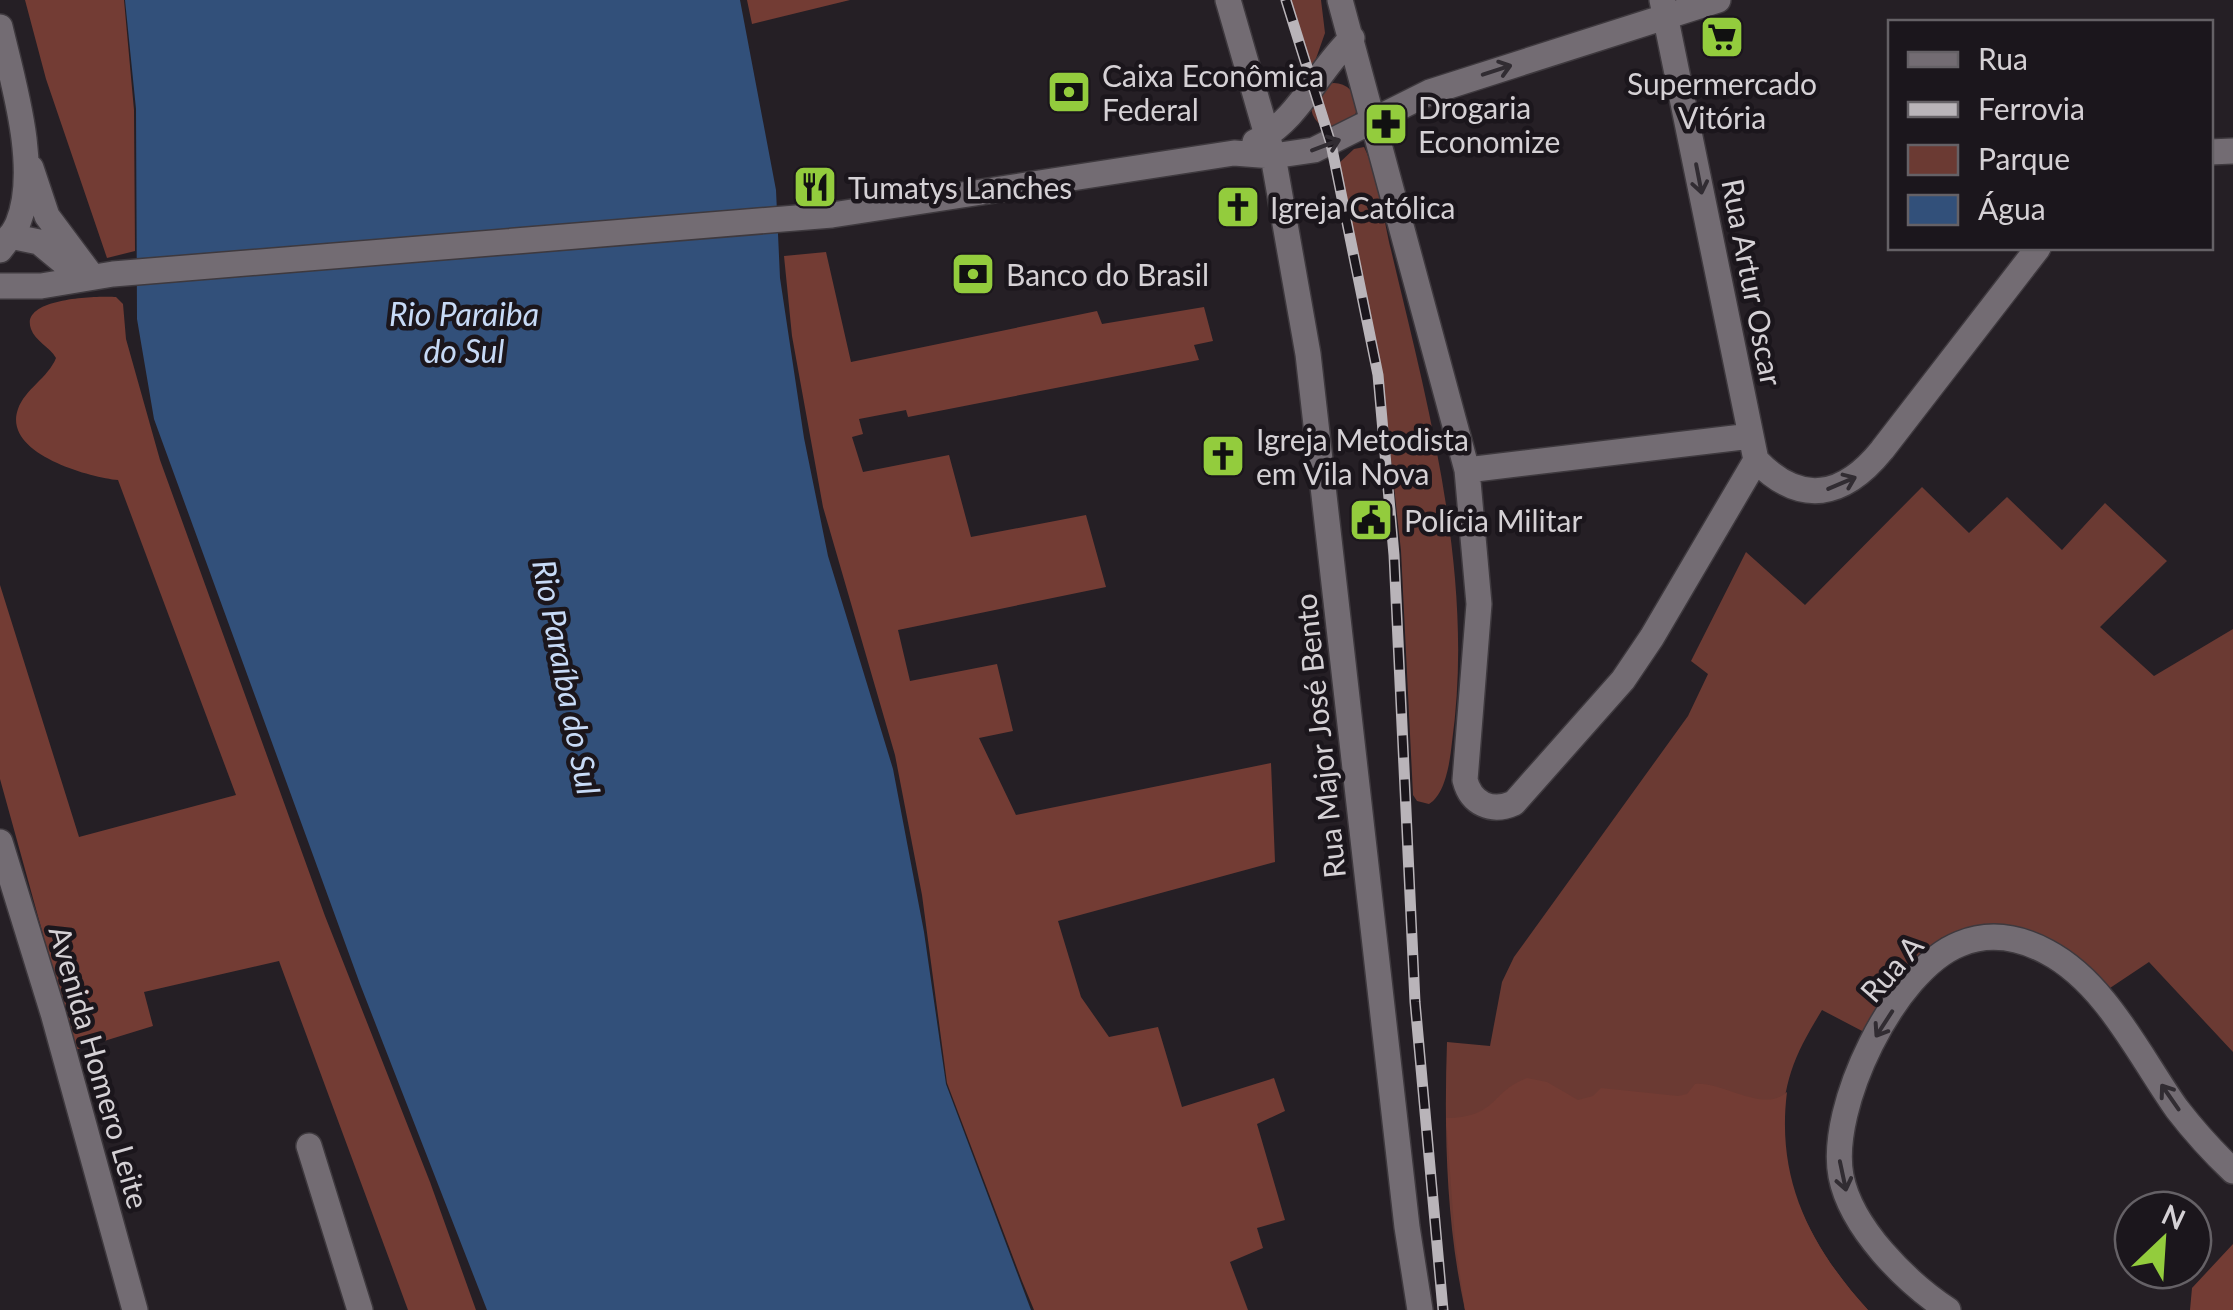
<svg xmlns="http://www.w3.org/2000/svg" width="2233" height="1310" viewBox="0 0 2233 1310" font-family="Lato,sans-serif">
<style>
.green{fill:#6b3a33}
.forest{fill:#733c34}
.water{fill:#32507a}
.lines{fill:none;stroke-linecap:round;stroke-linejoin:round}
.minor-casing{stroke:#3e393e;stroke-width:28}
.minor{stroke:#736c73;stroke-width:25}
.rail-casing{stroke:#b9b4b9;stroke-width:11}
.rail{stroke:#1b161c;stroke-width:8;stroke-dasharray:22;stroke-linecap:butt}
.oneway{stroke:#312c32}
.labels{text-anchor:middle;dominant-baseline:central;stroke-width:9;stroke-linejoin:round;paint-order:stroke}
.poi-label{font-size:30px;fill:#d5d1d5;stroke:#1b161c;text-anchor:start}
.street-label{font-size:30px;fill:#d5d1d5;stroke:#1b161c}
.water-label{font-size:32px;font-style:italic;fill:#c7daf6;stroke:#1b161c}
</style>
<rect width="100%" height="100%" fill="#251f25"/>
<path class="green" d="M1290,0H1321L1325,33L1312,70Z
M1311 106a23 23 0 1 1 46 0a23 23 0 1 1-46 0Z
M1364,147C1379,177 1383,217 1391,250C1429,409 1475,578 1452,742C1450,760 1446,794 1429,804L1417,801L1413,795L1401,551L1381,367L1338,164L1354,149Z
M1922,487L1969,533L2007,497L2062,550L2105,503L2167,561L2100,627L2154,676L2233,629V1052L2149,962L2107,990L2004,927L1974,926L1941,938L1864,1032L1822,1010C1810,1030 1798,1050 1791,1072C1763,1160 1810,1247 1868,1310H1465C1446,1223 1444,1130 1447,1042L1490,1046L1502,982L1514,957L1688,716L1708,674L1691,661L1746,552L1805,605Z"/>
<path class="forest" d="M25,0H124L134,110L135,251L107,258L46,79Z
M747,0H850L752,24Z
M826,252L851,362L1097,311L1102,324L1204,307L1213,341L1194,345L1199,360L908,417L906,410L859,419L863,434L852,437L863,472L949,455L971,537L1086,515L1106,587L898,630L910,681L997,664L1013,731L979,738L1016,815L1271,763L1275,862L1058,921L1081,997L1109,1037L1158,1027L1182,1107L1274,1078L1285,1111L1257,1124L1285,1220L1257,1228L1263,1248L1230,1262L1248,1310H1034L1022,1281L947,1083L922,895L895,755L823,507L792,336L784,256Z
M116,297L123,304L126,339L160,460L325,916L430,1182L476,1310H408L279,961L144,992L153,1026L75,1050L0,779V585L79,837L236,795L118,480C88,477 2,453 18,409C25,389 48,378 56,358C50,347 35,341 31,329C19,297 100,296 116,297Z
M1527,1078L1547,1082L1578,1100L1593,1096L1601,1088L1678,1096L1687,1094L1695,1084C1723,1081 1763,1114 1787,1092C1776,1180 1810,1246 1868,1310H1465L1455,1240L1446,1118C1499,1117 1489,1092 1527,1078Z
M2233,1244V1310H2190L2192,1288Z"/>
<path class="water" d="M125,0H740L776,190L780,278L804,438L828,556L893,769L924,932L946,1084L1031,1310H487L360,984L154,419L137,319L136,109Z"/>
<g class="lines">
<defs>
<path id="minor" d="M1228,0L1273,156L1308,354L1407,1227L1420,1310
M1340,0L1467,470L1479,604L1465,780C1471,804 1492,813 1514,803L1623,680L1652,637L1756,460
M1662,0L1756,460
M0,27C13,82 40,169 18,223C14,233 6,242 0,250
M1255,142C1300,119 1316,72 1352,38
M2210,152L2233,151
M31,168L47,216L88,271
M10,236L39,242L69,267
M0,286H41L113,274L832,215L1234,153L1273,156L1314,150L1430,92L1718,0
M1756,460C1801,507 1844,497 1882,450L2038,248
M1467,470L1751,436
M0,842L53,1013L135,1310
M309,1146L360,1310
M1948,1310C1906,1282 1851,1228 1841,1176C1828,1108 1894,970 1960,944C1989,932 2019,937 2047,952C2106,983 2140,1057 2177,1109C2194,1131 2213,1152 2233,1171"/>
</defs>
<use href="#minor" class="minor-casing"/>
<use href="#minor" class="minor"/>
<defs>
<path id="rail" d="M1286,0L1331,144L1378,375L1394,555L1415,1002L1443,1310"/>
</defs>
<use href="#rail" class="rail-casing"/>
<use href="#rail" class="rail"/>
</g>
<defs><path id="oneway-shaft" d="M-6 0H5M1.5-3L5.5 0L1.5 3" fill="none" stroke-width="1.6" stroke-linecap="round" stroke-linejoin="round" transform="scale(2.5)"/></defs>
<g class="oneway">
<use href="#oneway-shaft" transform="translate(1497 70) rotate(-18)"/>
<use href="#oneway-shaft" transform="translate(1326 145) rotate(-21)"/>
<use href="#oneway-shaft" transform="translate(1699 179) rotate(79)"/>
<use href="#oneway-shaft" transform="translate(1842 483) rotate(-23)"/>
<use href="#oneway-shaft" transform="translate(1884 1024) rotate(123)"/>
<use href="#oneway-shaft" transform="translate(2170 1097) rotate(-125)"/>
<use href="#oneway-shaft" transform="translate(1843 1176) rotate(78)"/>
</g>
<defs>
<symbol id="supermarket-square" viewBox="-11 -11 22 22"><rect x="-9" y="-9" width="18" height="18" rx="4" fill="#93cc3d" stroke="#1b161c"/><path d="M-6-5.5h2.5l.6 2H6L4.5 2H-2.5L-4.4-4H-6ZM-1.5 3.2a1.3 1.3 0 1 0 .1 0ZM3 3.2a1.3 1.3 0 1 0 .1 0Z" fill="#111"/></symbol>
<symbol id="bank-square" viewBox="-11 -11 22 22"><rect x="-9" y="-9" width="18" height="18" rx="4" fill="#93cc3d" stroke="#1b161c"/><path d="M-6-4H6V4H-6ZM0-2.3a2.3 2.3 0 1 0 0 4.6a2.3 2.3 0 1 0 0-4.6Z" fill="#111"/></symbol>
<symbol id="pharmacy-square" viewBox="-11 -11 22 22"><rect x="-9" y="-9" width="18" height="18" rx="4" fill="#93cc3d" stroke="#1b161c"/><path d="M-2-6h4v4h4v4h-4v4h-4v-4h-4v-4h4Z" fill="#111"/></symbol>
<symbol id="restaurant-square" viewBox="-11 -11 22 22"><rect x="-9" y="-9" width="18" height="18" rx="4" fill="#93cc3d" stroke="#1b161c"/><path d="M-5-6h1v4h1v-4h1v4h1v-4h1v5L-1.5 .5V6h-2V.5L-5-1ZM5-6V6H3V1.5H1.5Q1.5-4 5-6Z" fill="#111"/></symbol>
<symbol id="church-square" viewBox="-11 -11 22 22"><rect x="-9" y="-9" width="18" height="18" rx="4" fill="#93cc3d" stroke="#1b161c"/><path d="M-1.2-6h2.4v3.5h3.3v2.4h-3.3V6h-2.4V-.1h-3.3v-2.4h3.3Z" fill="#111"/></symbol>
<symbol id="civic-square" viewBox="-11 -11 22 22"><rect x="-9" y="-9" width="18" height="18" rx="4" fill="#93cc3d" stroke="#1b161c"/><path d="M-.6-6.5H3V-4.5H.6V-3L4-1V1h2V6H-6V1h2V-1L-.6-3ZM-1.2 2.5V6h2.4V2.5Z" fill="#111"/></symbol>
</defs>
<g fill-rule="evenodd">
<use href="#supermarket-square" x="1697" y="12" width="50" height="50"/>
<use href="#bank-square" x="1044" y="67" width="50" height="50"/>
<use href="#pharmacy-square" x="1361" y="99" width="50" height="50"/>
<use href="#restaurant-square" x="790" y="162" width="50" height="50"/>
<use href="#church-square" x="1213" y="182" width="50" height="50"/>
<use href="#bank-square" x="948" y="249" width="50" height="50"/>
<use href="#church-square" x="1198" y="431" width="50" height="50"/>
<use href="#civic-square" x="1346" y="495" width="50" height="50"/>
</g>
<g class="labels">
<g class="poi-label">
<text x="1102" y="75">Caixa Econômica<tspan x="1102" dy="34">Federal</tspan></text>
<text x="1722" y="83" text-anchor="middle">Supermercado<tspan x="1722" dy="34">Vitória</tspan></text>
<text x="1418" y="107">Drogaria<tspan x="1418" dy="34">Economize</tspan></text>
<text x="848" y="187">Tumatys Lanches</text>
<text x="1270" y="207">Igreja Católica</text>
<text x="1006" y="274">Banco do Brasil</text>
<text x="1256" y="439">Igreja Metodista<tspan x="1256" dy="34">em Vila Nova</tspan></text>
<text x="1404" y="520">Polícia Militar</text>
</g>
<g class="street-label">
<text transform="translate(1753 282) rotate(79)">Rua Artur Oscar</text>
<text transform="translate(1319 736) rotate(-96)">Rua Major José Bento</text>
<text transform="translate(1891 968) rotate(-49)">Rua A</text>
<text transform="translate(100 1067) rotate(74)">Avenida Homero Leite</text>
</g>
<g class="water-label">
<text x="464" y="313">Rio Paraiba<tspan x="464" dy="37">do Sul</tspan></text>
<text transform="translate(567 677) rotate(79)">Rio Paraíba do Sul</text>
</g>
</g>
<rect x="1888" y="20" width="325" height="230" fill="#1b161c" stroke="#656166" stroke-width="2.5"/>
<rect x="1908" y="52" width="50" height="15" fill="#736c73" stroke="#656166" stroke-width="2.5"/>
<text x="1978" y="70" font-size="30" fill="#d5d1d5">Rua</text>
<rect x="1908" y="102" width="50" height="15" fill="#b9b4b9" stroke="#656166" stroke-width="2.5"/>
<text x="1978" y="120" font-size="30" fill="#d5d1d5">Ferrovia</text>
<rect x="1908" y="145" width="50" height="30" fill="#6b3a33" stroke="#656166" stroke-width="2.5"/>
<text x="1978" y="170" font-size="30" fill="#d5d1d5">Parque</text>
<rect x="1908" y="195" width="50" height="30" fill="#32507a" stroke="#656166" stroke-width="2.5"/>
<text x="1978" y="220" font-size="30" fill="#d5d1d5">Água</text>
<g transform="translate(2163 1240) rotate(25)"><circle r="48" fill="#1b161c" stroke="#656166" stroke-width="2.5"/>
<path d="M0-8L18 38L0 25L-18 38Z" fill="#93cc3d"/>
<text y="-15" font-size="28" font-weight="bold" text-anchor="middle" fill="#d5d1d5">N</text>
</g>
</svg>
